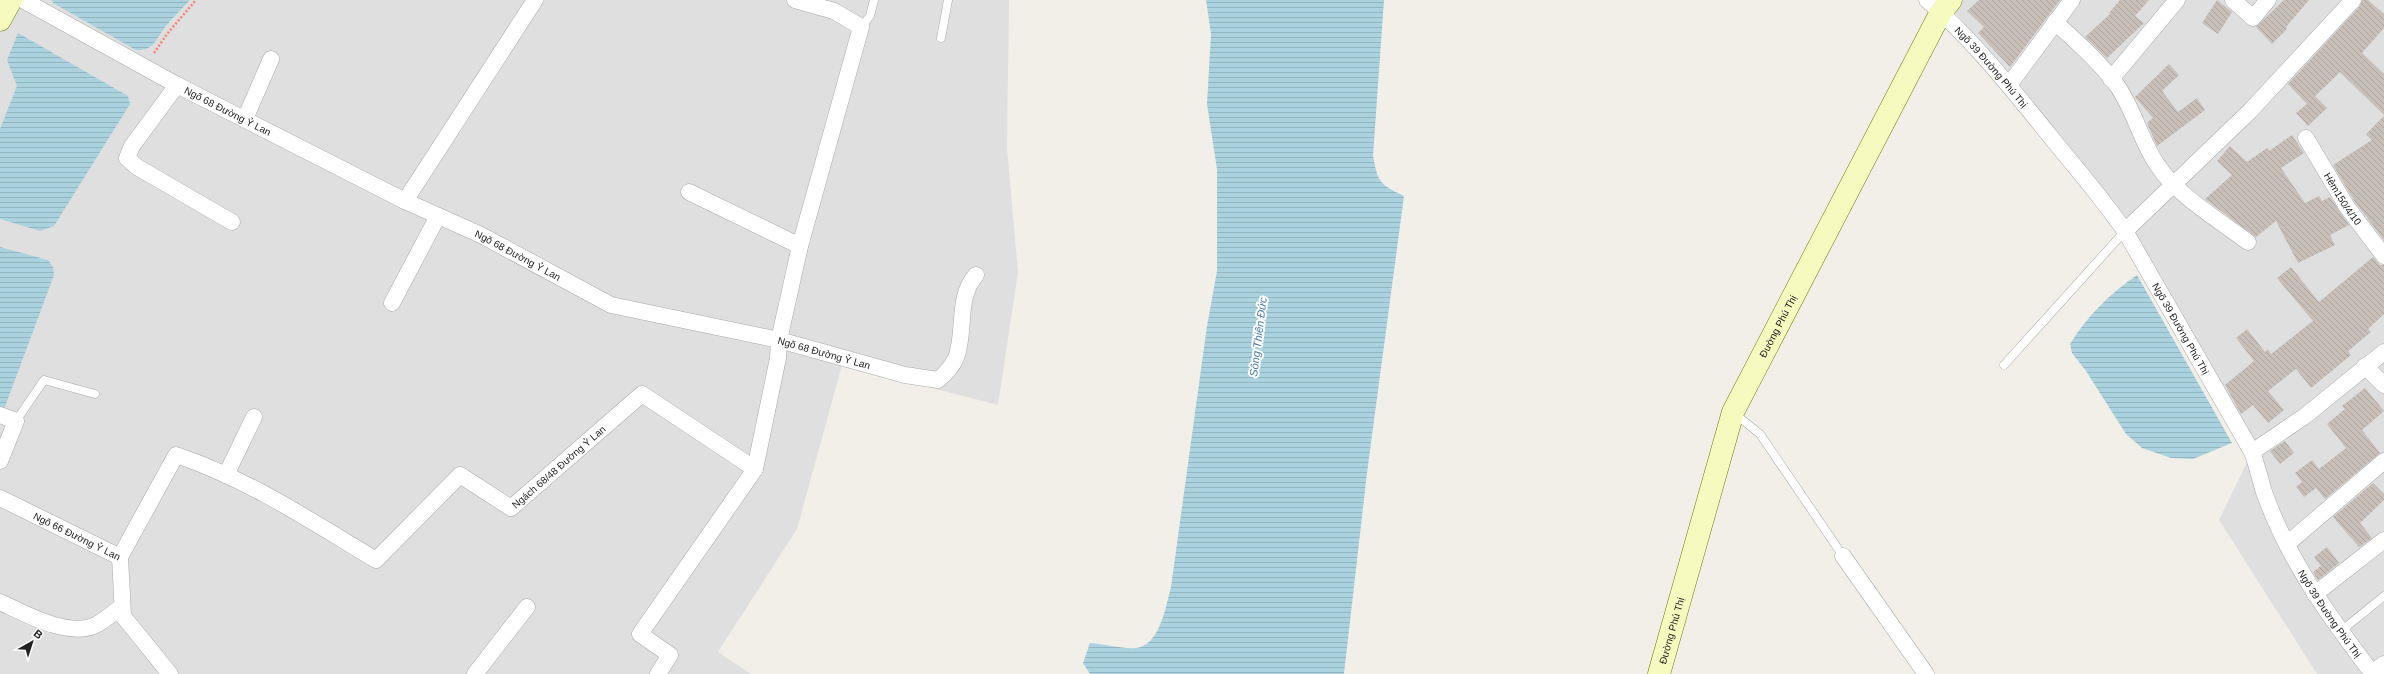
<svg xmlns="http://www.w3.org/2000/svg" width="2384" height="674" viewBox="0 0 2384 674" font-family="Helvetica,sans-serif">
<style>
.residential{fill:#e0dfdf}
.water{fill:url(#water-rules)}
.building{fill:url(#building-back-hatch)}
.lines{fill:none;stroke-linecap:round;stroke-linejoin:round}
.lane-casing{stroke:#a9a9a9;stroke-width:9}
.street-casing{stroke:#a9a9a9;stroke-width:17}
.secondary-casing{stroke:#707d05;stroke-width:23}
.path{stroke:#fa8072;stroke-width:2.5;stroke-dasharray:2 2;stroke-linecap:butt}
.lane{stroke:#fff;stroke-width:8}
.street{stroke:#fff;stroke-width:16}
.secondary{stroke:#f7fabf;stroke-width:22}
.labels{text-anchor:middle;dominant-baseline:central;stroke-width:4;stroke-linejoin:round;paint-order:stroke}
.street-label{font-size:10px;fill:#222;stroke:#fff}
.water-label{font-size:11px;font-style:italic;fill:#4a7aab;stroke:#fff}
</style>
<defs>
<pattern id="water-rules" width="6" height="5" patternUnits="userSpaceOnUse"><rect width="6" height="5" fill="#aad3df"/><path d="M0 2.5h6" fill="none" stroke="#92b5bf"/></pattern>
<pattern id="building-back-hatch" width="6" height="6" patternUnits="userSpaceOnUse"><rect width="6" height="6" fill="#c7bfb8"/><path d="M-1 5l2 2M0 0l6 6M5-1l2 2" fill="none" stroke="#aba49e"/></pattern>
</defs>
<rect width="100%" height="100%" fill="#f2efe9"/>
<path class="residential" d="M14,0H1009L1007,148L1018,272L998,405L842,365L797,529L718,652L751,674H0V24Z
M1945,0H2384V674H2317L2219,520L2253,450L2125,221Z"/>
<path class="water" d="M52,0H190C182,9 173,17 166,26C156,38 155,51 136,50L53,3Z
M1206,0H1384L1373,156C1378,182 1379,184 1404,196L1367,473L1344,674H1090L1083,663L1090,643C1105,644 1122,649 1136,648C1160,646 1166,605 1171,587L1207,326L1217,271V169L1207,104L1211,34Z
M18,33L128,96L130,104L54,226L40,231L0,219V129L17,86L7,60Z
M0,247L48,260L53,267L54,275L0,420Z
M2137,275L2232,443L2193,459L2171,458L2142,448L2126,434L2086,371L2072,353L2070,344C2087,316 2111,293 2137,275Z"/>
<path class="building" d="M1979,0H2060L2010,67L1978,33L1984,27L1967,11Z
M2120,0H2149L2135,16L2144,23L2107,58L2085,37L2110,14L2109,13Z
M2217,0L2232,12L2218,34L2202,23Z
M2284,0H2309L2286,27L2287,29L2272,44L2256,27Z
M2362,0H2368L2384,14V28L2362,53L2384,74V115L2340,72L2312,99L2315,96L2327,108L2308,126L2296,113L2307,104L2288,84L2360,6Z
M2169,64L2179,75L2162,91L2178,112L2197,98L2205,110L2157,146L2147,123L2153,118L2135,97Z
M2384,116V240L2355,202L2333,165L2372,140L2366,134Z
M2292,135L2304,153L2281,168L2305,203L2319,196L2322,201L2330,197L2349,225L2330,235L2335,245L2298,263L2276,221L2256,237L2205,199L2232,175L2217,161L2230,146L2247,162L2267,148L2269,151Z
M2373,257L2380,265H2384V314L2368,329L2371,332L2348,351L2351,355L2311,388L2296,369L2268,391L2284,410L2268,423L2253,405L2241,414L2225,385L2254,361L2236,338L2247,329L2265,352L2268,349L2271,354L2313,321L2277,278L2291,267L2319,302Z
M2365,388L2384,411L2362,430L2380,453L2325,499L2316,488L2304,497L2296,487L2302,482L2295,473L2312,460L2319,469L2346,448L2327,424L2345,409L2342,406Z
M2285,441L2294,453L2280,464L2270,451Z
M2373,483L2384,494V500L2360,523L2372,538L2359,547L2333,517Z
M2327,547L2339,563L2318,580L2313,572L2321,566L2314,557Z"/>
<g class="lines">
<defs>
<path id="lane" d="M861,27L870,16L874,0
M941,38L948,0
M2004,365L2125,231
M1734,413L1760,434L1843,556
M16,421L44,380L95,394
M2341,631L2384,596"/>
<g id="street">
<path id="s1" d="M23,0L177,85L405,201L481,235L611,305L779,340L905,375L938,380C945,374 952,367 956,358C966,332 956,297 976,275"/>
<path id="s2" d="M1927,0C1973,40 2012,89 2050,136C2075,167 2102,198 2125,231L2252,452C2257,465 2260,479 2264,492C2288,560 2330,618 2373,674"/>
<path d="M2233,0L2253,18L2268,0"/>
<path d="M2055,22C2077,42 2101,63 2118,87C2135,112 2141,142 2158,166C2178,196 2219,220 2248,242"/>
<path d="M2111,79L2177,0"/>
<path d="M177,85L132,146L127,158L137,167L232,222"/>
<path d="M2009,85L2072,0"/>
<path d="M245,119L271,59"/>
<path id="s3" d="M2306,138L2347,207L2384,256"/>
<path d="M689,192L800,246"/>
<path d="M405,201L535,0"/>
<path d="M2125,231L2250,111L2353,0"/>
<path d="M392,303L438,216"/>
<path d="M2365,366L2384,385"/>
<path d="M0,415L16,421L0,461"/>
<path d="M2252,452L2305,416L2384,352"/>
<path d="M226,475L254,417"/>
<path id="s4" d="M0,498L120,557L123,616L170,674"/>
<path d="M2287,544L2384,461"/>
<path d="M1843,556L1926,674"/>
<path id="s5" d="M120,557L176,455C248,479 311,521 376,560L460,475L511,508L642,394L755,469"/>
<path d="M2315,594L2384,540"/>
<path d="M0,602C26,614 68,638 96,625C105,620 113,613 121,607"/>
<path d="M2372,673L2384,664"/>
<path d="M475,674L527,607"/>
<path d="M658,674L670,655L640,634L755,469L778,358L779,340L800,246L861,27L834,11L795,0"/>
</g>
<g id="secondary">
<path d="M0,20L11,0"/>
<path id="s6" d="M1659,674L1733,412L1941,12L1951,0"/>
</g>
</defs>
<use href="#lane" class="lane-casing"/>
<use href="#street" class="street-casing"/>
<use href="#secondary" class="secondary-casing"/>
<path class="path" d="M154,53L167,34L196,0"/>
<use href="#lane" class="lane"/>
<use href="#street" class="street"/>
<use href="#secondary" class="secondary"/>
</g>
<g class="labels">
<g class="street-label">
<text stroke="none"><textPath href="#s2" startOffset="93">Ngõ 39 Đường Phú Thị</textPath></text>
<text stroke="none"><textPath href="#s1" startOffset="233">Ngõ 68 Đường Ỷ Lan</textPath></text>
<text stroke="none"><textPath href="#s3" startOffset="71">Hẻm150/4/10</textPath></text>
<text stroke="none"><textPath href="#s1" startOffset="557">Ngõ 68 Đường Ỷ Lan</textPath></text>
<text stroke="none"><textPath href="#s6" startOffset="369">Đường Phú Thị</textPath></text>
<text stroke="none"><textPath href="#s2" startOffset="417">Ngõ 39 Đường Phú Thị</textPath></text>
<text stroke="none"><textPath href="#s1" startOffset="881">Ngõ 68 Đường Ỷ Lan</textPath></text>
<text stroke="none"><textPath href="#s5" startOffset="586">Ngách 68/48 Đường Ỷ Lan</textPath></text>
<text stroke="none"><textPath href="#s4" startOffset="86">Ngõ 66 Đường Ỷ Lan</textPath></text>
<text stroke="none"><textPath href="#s2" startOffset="740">Ngõ 39 Đường Phú Thị</textPath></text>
<text stroke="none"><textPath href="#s6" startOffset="45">Đường Phú Thị</textPath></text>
</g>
<g class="water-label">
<text transform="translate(1258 337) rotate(-83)">Sông Thiên Đức</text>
</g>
</g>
<g transform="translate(32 642) rotate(39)" stroke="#ffffff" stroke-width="3" paint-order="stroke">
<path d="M0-3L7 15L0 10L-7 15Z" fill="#222222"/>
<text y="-6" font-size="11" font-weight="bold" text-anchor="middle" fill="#222222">B</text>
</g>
</svg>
